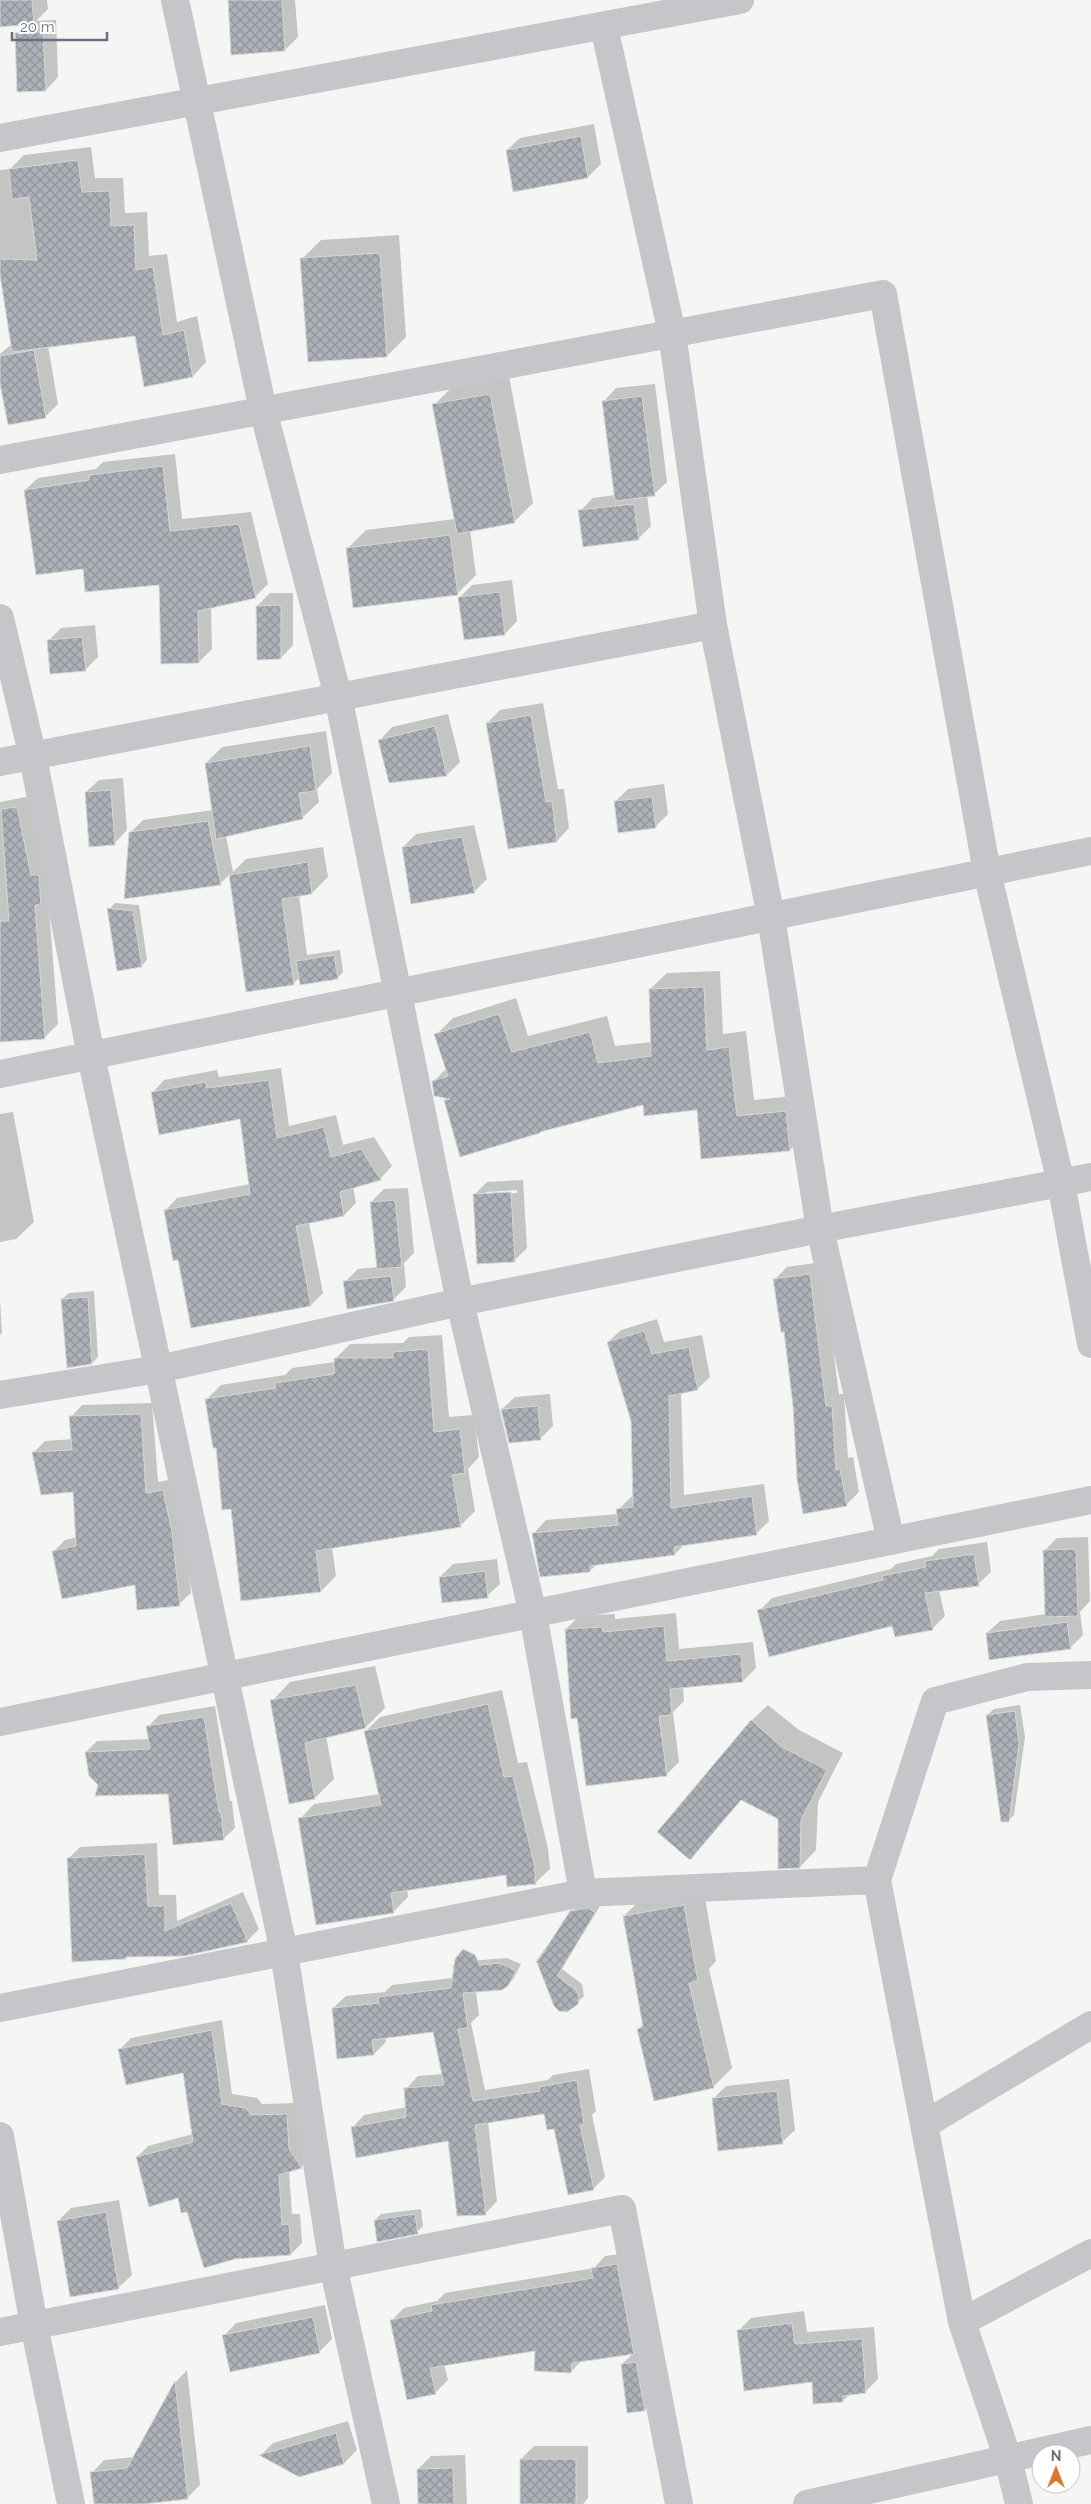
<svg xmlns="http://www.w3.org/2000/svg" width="1091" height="2504" viewBox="0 0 1091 2504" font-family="Raleway,sans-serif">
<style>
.shadow{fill:#0003;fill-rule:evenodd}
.building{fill:url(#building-cross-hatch);stroke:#d7d7d5}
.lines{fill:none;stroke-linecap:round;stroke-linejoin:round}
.street{stroke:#c4c6ca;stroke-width:28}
</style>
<defs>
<pattern id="building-cross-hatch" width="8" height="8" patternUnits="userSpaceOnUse" patternTransform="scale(1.25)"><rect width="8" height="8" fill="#acb1b8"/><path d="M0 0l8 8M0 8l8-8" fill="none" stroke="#90949b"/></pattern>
</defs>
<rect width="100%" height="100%" fill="#f5f6f3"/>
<path class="shadow" d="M0,0H47L48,9L36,21L56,20L58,77L46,90L16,34L26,24L0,25Z
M229,0H295L298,37L285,50Z
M594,124L601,164L588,177L507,150L520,138Z
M91,147L95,178H123L125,213L147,212L149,256L167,254L177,322L197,316L206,362L193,376L136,335L48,346L58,404L45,417L0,377V354L12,344L0,276V170L10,169L24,155Z
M399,235L406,337L387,356L302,259L321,240Z
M509,376L533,503L514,522L470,530L476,575L457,594L347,549L366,530L455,519L434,405L453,386Z
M655,384L667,482L654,494L647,495L651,526L638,539L580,511L593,498L615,495L604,401L616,388Z
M175,454L182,519L251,512L268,584L255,597L211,607L212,649L199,662L160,584L84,567L25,490L38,478L96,469L103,462Z
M512,580L517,621L505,634L459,598L472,585Z
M270,593H293V645L281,658L257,606Z
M95,625L98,657L85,670L48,641L61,628Z
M543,703L558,789H564L569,828L557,841L487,723L500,710Z
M448,714L460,762L447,775L380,740L392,727Z
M326,731L332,773L317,789L319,802L302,818L226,836L233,872L246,859L323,847L328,877L312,893L299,895L307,955L340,950L343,972L337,978L300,977L293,984L247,991L230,874L220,884L130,833L143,820L213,810L206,763L222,747Z
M123,778L127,830L115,843L86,792L99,780Z
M664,784L668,814L655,827L615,802L628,789Z
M31,796L48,896L58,1024L44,1038L0,1041V802Z
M474,825L487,879L474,892L403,847L416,834Z
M115,903L139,905L147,960L141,966L109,909Z
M720,971L723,1034L746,1031L754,1100L802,1095L806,1133L790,1150L698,1109L644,1104L445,1100L449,1097L433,1082L447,1068L436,1035L453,1018L516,998L528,1036L607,1016L615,1046L652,1042L650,989L667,973Z
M281,1068L289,1126L336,1115L343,1145L374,1137L392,1166L380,1179L353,1187L356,1203L344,1215L309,1222L323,1293L311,1305L179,1259L165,1211L177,1198L250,1184L241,1118L152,1093L164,1080L217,1070L219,1077Z
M13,1112L34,1222L16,1239L0,1242V1114Z
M523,1180L527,1248L514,1261L474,1195L487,1182ZM517,1190V1193L486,1195V1192Z
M408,1188L414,1253L404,1263L406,1287L393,1300L345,1282L358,1269L378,1267L371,1202L384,1189Z
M822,1262L839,1394H844L848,1458L853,1457L859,1492L846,1505L794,1406L785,1330L774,1280L787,1267Z
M94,1291L98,1357L92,1363L62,1299L69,1293Z
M0,1300L2,1333L0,1335Z
M657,1319L664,1342L702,1335L710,1377L697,1389L681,1392L684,1495L764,1484L769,1521L756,1534L685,1544L675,1554L597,1564L590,1571L534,1533L546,1520L618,1514V1510L631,1497L634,1496L633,1420L608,1342L621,1330Z
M442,1335L449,1417L474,1415L479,1457L468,1469L475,1511L460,1526L332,1547L336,1576L321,1591L242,1600L232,1507L206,1400L221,1385L285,1375L292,1368L335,1362V1359L350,1344L403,1343L409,1337Z
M550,1394L553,1426L540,1439L502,1409L515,1397Z
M152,1403L158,1482L174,1479L183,1520L191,1593L179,1604L136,1583L54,1551L65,1540L77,1537L74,1491L33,1453L45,1441L73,1439L71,1417L82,1405Z
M1088,1537L1090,1601L1080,1612L1083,1635L1070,1648L987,1633L1000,1621L1046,1614L1044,1551L1057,1538Z
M987,1542L991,1572L978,1584L939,1590L945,1616L932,1629L759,1611L772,1598L891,1569L896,1564L932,1556L939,1549Z
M497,1559L500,1584L487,1596L440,1577L453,1564Z
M676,1613L679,1649L753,1642L756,1668L743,1681L683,1686L684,1701L673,1712L679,1762L666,1775L566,1629L579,1616L615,1614V1619Z
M375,1666L385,1708L366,1727L326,1736L334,1779L315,1798L272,1701L290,1682Z
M502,1690L518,1763L527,1762L548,1848L550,1869L535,1883L507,1873L407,1889L408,1897L393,1912L300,1819L314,1804L380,1794L366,1731L380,1717Z
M768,1705L799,1730L843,1753L818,1802L816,1850L800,1867L779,1818L742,1799L690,1858L751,1721Z
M1020,1705L1025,1737L1014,1815L1008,1821L987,1715L994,1709Z
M215,1706L230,1801H232L235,1828L223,1839L169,1792L86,1752L97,1741L150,1739L148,1727L159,1715Z
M157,1843L159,1895H176L177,1921L243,1892L259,1929L247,1941L184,1954L68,1859L80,1847Z
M703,1887L716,1961L709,1969L732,2068L713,2087L638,2029L644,2024L624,1916L643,1897Z
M595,1903L600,1906L562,1969L582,1984L584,1996L577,2003L555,2005L537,1960L571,1912L578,1906Z
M507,1958L521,1964L514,1978L508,1985L474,1978L479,2015L471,2023L485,2090L548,2080L553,2075L589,2069L596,2111L592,2115L605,2177L593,2189L545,2113L488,2122L497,2201L485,2214L449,2140L352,2128L364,2115L407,2107L406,2089L418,2076L443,2074L434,2031L385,2037L386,2042L374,2054L333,2008L346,1996L385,1992L392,1985L469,1976L452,1967L457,1962Z
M222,2020L232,2094L257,2098L262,2104L297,2103L312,2156L301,2167L289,2170L292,2214H300L302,2243L291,2254L234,2258L188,2211L179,2196L137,2157L148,2146L193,2134L184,2072L120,2049L131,2038Z
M789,2079L795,2130L782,2142L713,2099L726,2086Z
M119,2200L132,2275L119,2287L71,2296L58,2221L71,2208Z
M421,2209L423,2226L417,2232L375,2220L381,2214Z
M629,2253L646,2340L635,2352L648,2350L657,2397L645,2410L622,2364L634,2353L582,2360L571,2372L536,2349L444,2364L448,2380L435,2393L391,2321L404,2308L437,2301L445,2293L594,2268L605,2256Z
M325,2305L332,2339L319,2352L224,2336L236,2323Z
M804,2311L807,2332L874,2327L878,2379L865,2392L850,2394L843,2401L738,2331L751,2318Z
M187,2370L200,2485L187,2498L133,2504H95L92,2473L104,2460L135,2457L176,2382Z
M348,2421L357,2450L344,2463L299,2476L261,2455L273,2443Z
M534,2446H588V2498L583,2504H521V2459Z
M465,2455L467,2504H419L418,2469L431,2456Z"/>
<path class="building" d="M0,0H32L34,24L0,27Z
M228,0H282L285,51L231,55Z
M43,32L46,91L17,92L15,33Z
M581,136L588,178L513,192L506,150Z
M78,160L82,192L110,191L111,226L134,225L136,270L153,267L163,335L184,330L193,377L144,387L135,336L12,352L0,275V259L37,260L29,197L12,199L9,169Z
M380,253L387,357L308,362L300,258Z
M34,350L46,418L8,425L0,384V356Z
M490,394L515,523L457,534L432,404Z
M642,396L655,496L615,501L602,401Z
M163,466L170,531L239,524L256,598L198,611L199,663L161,664L159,585L85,592L83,569L36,575L24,490L89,480V475Z
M634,504L639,540L583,547L578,510Z
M450,535L458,595L353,608L346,548Z
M500,592L505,635L464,640L458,597Z
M281,605V659L257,660L256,606Z
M82,637L86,671L50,674L47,640Z
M531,715L546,802L552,801L557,842L508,849L486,723Z
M435,726L447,776L389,783L378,740Z
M310,746L316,791L299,793L303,819L216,839L205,763Z
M111,790L115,845L89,847L85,792Z
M652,797L656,828L618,833L614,801Z
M17,807L31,875H39L41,905H35L45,1039L0,1042V921H9L1,809Z
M208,821L221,885L124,899L129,832Z
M462,837L475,893L411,904L402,847Z
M308,862L312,894L282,899L294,985L246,992L229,875Z
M107,908L133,911L142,967L117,971Z
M334,955L338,979L300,985L296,961Z
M704,987L707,1050L729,1047L737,1116L786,1111L790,1151L701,1159L697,1110L644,1116L643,1105L540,1132V1133L460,1157L444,1100L450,1099L434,1096L432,1081L448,1076L434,1034L499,1014L512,1052L590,1032L598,1063L651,1056L649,989Z
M269,1080L277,1138L324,1127L331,1157L361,1149L381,1180L340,1192L344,1216L296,1226L311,1306L191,1328L178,1260L173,1261L164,1210L250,1194L240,1119L159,1135L151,1092L205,1082L207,1088Z
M511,1192L515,1262L477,1264L473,1194Z
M395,1200L402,1267L377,1269L370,1202Z
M810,1274L826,1406H832L836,1470L840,1469L847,1506L803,1514L797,1479L793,1406L784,1332H781L773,1279Z
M391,1276L394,1301L347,1309L343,1281Z
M88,1297L92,1364L67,1368L61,1299Z
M644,1331L652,1354L689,1347L698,1390L669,1396L671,1508L752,1496L757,1535L674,1547L675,1555L590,1566V1572L540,1577L532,1533L618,1525L616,1509L633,1507L631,1421L607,1342Z
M428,1349L434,1432L460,1429L465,1473L452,1475L461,1527L316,1551L321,1592L241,1601L231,1509L222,1510L216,1448H213L205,1399L276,1388L275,1383L334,1374V1358H393V1352Z
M538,1406L541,1440L509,1443L501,1409Z
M141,1414L146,1493L163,1490L172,1532L180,1606L137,1610L135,1585L62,1599L52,1551L76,1546L73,1492L41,1495L32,1452L72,1450L69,1416Z
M1076,1549L1078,1616L1045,1617L1043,1550Z
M974,1554L979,1586L925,1593L933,1630L895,1637L892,1626L769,1657L757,1610L883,1580L882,1576L926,1567L925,1561Z
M485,1571L488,1598L442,1603L439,1577Z
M1067,1622L1071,1649L989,1660L986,1633Z
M664,1626L667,1661L741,1654L743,1682L670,1689L672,1715L659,1716L667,1776L586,1786L577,1718L571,1719L565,1629L602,1627L603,1632Z
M356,1685L366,1728L305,1743L315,1799L289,1804L270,1700Z
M488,1704L504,1777L513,1776L534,1863L536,1884L507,1887L506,1875L391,1893L394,1913L316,1925L298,1818L381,1805L364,1731Z
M1015,1711L1019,1744L1009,1822H1001L986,1715Z
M204,1717L219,1812H221L224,1840L173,1845L168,1794L95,1796L98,1785L89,1776L85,1752L150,1749L146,1726Z
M751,1720L782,1747L827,1770L801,1820L800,1868L778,1869V1819L741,1800L690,1860L657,1832Z
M145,1854L148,1906H165V1931L231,1903L248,1942L184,1956L126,1957V1959L72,1962L67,1858Z
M684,1905L698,1981L689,1983L714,2088L654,2101L637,2029L643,2027L623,1916Z
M588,1908L595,1913L557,1976L576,1990L579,1997L578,2004L567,2012L559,2011L554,2006L536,1960L538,1961L570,1911Z
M463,1949L475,1955L480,1965L500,1963L516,1971L508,1986L502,1990L463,1993L468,2028L458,2029L473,2101L540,2091L539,2087L577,2080L584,2124L580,2125L594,2190L568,2195L554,2129L547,2130L544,2114L475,2125L486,2215L457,2216L448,2141L356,2158L351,2127L406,2117L404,2088L444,2085L433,2032L372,2040L374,2055L337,2059L332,2008L379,2003L378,1997L451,1988L455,1959Z
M212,2030L222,2104L246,2108L251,2115L287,2114L289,2149L302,2168L279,2175L282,2225L289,2224L291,2255L235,2259L204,2268L187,2212L181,2213L178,2198L149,2207L136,2157L193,2142L183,2073L126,2085L118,2049Z
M777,2091L783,2144L718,2151L712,2098Z
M106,2212L119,2289L70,2297L57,2221Z
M415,2214L418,2234L377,2242L374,2220Z
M617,2264L634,2354L572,2363L571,2373L534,2371L535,2351L430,2368L436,2394L407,2400L390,2320L432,2311L431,2305L593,2278L591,2268Z
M313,2317L320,2353L230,2372L222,2335Z
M792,2323L795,2344L862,2339L866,2393L843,2396V2402L813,2404L812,2382L744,2391L737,2330Z
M636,2362L645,2411L627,2413L621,2364Z
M175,2381L188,2499L144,2504H94L90,2472L127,2468Z
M336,2433L344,2464L299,2477L259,2455Z
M520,2459H576V2504H520Z
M453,2468L454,2504H418L417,2469Z"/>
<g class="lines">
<path class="street" d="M175,0L263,410L338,696L460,1302L533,1614L583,1893
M604,27L672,333L713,625L771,917L820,1229L891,1541
M0,138L740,0
M0,460L883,294L987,872L1061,1183L1091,1344
M0,618L33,757L91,1056L284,1952L333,2266L386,2504
M0,762L713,625
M0,1074L1091,851
M0,1395L159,1369L460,1302L820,1229L1091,1177
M0,1722L1091,1500
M0,2008L583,1893L877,1880
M924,2125L1091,2025
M0,2136L34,2325L71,2504
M962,2322L1091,2253
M0,2332L622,2209L679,2504
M807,2504L1091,2440
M1019,2504L1008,2459L962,2322L877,1880L935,1701L1027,1677L1091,1675"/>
</g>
<g transform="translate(1056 2469)"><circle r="24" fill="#ffffff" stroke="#c2c6cd"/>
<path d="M0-4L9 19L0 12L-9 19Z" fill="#dc772d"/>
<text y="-8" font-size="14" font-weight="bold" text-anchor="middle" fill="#667082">N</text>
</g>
<path d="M12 32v8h95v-8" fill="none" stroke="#667082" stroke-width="2.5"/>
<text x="20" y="32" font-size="15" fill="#667082" stroke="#ffffff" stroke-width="4" paint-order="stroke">20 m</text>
</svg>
